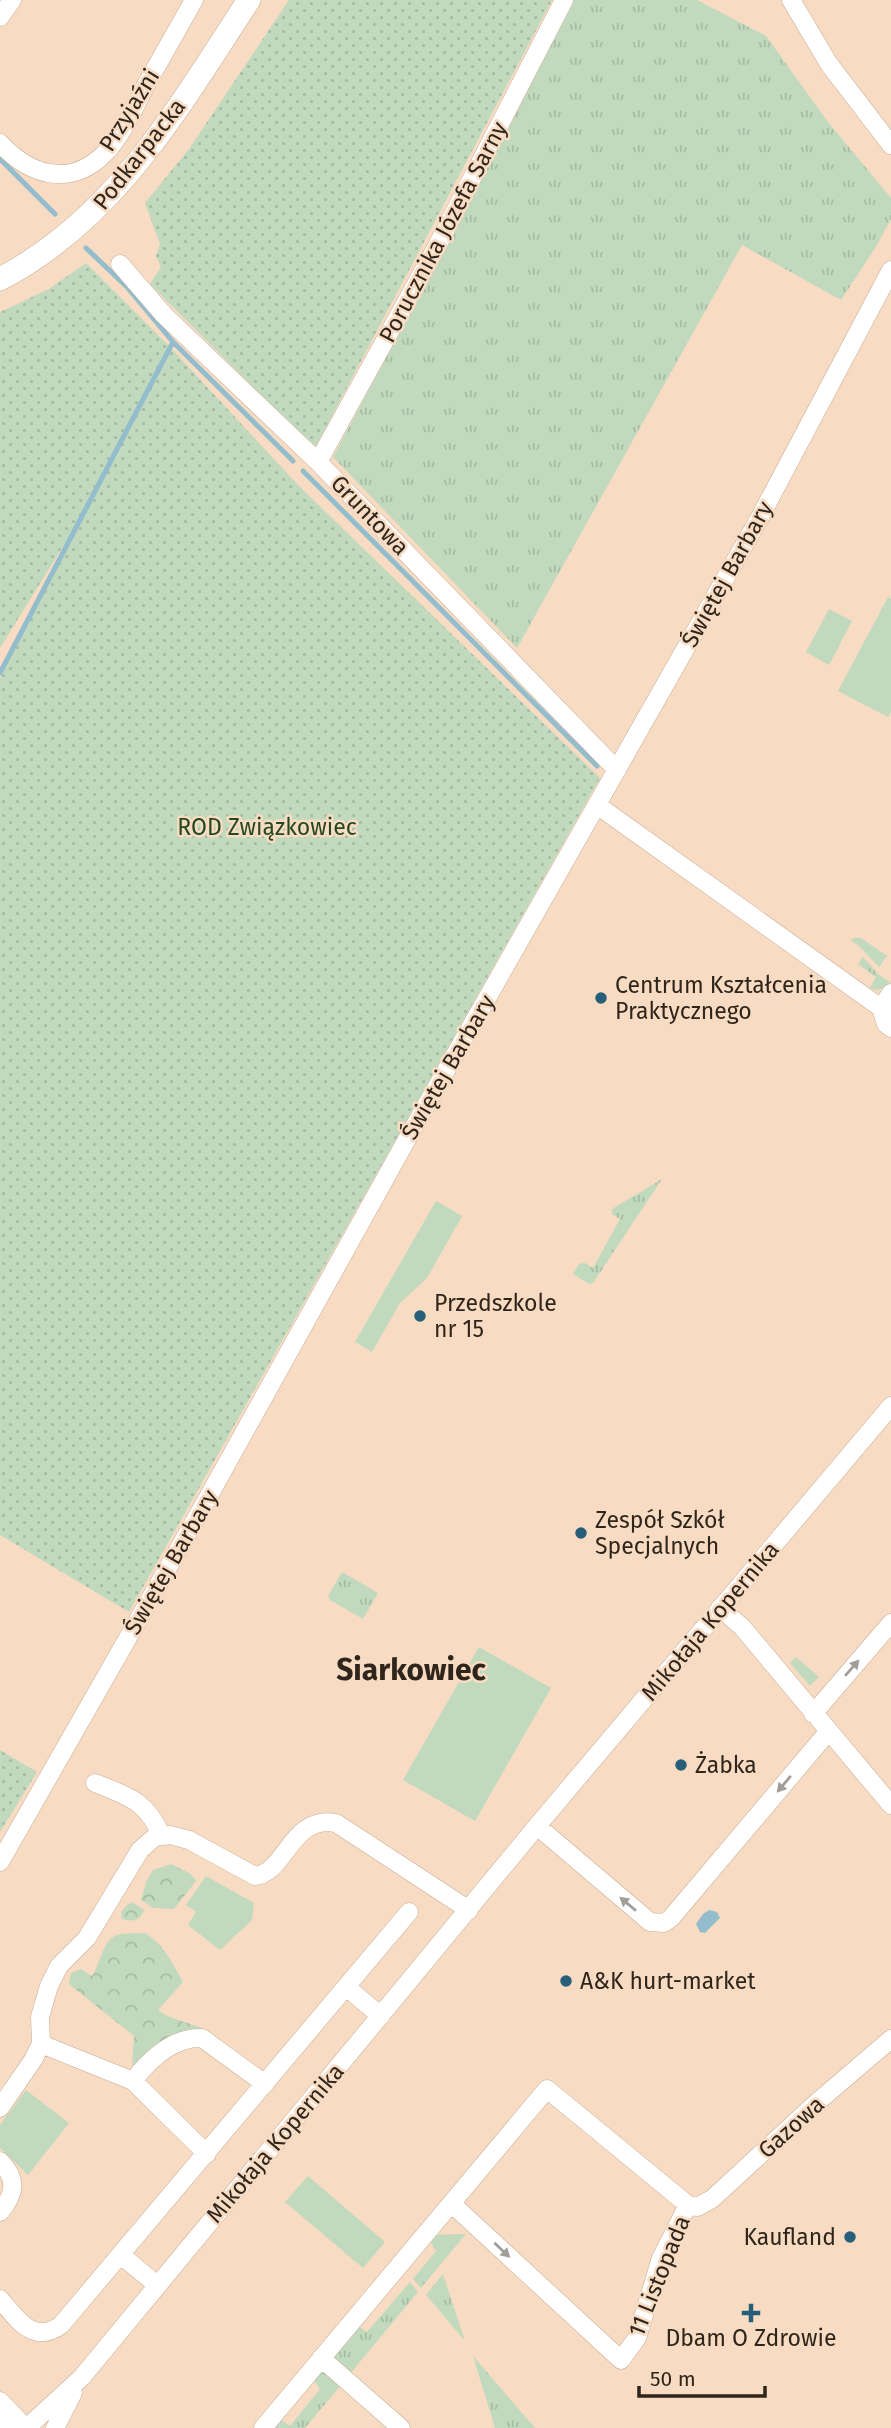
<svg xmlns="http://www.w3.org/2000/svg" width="891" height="2428" viewBox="0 0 891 2428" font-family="'Fira Sans',sans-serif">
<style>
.grass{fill:url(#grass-tufts)}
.forest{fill:url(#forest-crowns)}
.park{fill:#c1dabe}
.garden{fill:url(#garden-dots)}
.water{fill:#93bdcc}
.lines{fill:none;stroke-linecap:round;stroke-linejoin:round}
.stream{stroke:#93bdcc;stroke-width:5}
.minor-casing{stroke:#c7ad94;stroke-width:19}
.major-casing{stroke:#c7ad94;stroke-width:24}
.minor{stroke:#fff;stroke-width:18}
.major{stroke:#fff;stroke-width:23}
.oneway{fill:#a19d98}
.poi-dot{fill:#275f79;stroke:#f7dbc2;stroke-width:2.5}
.labels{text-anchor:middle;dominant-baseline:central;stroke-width:5;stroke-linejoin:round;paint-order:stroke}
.street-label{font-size:23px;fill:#2f251b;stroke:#f7dbc2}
.park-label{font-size:23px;fill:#244920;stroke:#f7dbc2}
.poi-label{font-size:23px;fill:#2f251b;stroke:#f7dbc2;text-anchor:start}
.district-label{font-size:30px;font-weight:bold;fill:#2f251b;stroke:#f7dbc2}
</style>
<defs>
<pattern id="grass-tufts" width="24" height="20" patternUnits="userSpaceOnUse" patternTransform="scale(1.75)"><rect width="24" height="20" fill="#c1dabe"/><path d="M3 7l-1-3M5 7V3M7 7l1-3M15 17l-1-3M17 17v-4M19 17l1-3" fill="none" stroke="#a6bba3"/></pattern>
<pattern id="forest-crowns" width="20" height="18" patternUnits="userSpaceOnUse" patternTransform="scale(1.75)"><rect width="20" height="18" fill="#c1dabe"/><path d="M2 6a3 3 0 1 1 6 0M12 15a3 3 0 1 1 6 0" fill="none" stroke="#a6bba3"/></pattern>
<pattern id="garden-dots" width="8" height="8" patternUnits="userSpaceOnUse" patternTransform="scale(1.75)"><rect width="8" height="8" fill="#c1dabe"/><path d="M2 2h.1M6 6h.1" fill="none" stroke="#a6bba3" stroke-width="1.8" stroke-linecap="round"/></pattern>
</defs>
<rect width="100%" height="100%" fill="#f7dbc2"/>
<path class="grass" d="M572,0H697L766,36L828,122L891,198V219L877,245L841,300L742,245L517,648L333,457L512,122Z
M855,938H861L887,956L879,967L859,946L850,940Z
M863,957L879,975L890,982C885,989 877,992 870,988L876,977L858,964Z
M662,1179L593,1283L589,1284L573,1274L579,1264L585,1263L593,1268L620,1219L612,1214V1209Z
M342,1572L378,1593L363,1619L330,1600L328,1596Z
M796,1657L819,1677L810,1686L790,1663Z
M466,2234L421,2288L413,2279L436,2251L430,2241L435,2235Z
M443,2274L465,2341L426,2295Z
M410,2282L418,2292L349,2375L334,2363L333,2356L358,2326L367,2332Z
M473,2356L535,2428H495Z
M321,2372L326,2373L341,2385L305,2428H272L280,2419L290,2426L320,2389L313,2379Z"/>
<path class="forest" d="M171,1864L191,1874L196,1881L174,1909L153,1908L141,1900L146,1882L153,1870Z
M132,1902L144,1910C140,1921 132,1922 122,1919L121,1912L127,1905Z
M145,1933C165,1946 172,1962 183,1982L158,2010C171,2020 188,2022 204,2029L202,2040L145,2057L132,2066L134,2036L69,1984L71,1973L81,1969L92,1976C100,1965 102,1942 115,1936C122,1932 136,1934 145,1933Z"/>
<path class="park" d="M888,597L891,599V712L888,717L838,691Z
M829,609L852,621L829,665L806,652Z
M436,1201L462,1216L427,1278L400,1303L372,1352L355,1342Z
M479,1647L551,1688L475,1821L403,1780Z
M206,1876L254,1903L252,1920L220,1950L188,1925L196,1912L186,1905Z
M26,2090L69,2123L28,2175L0,2148V2125Z
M308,2176L385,2242L363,2268L285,2202Z"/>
<path class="garden" d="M289,0H552L316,446L296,430L150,284L161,267L156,256L160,244L145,203L189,149Z
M86,263L169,346L298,485L600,778L129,1612L0,1535V678L75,527L0,648V312L49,289Z
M0,1750L37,1772L0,1832Z"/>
<path class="water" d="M709,1910L717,1912L720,1918L705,1933L700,1932L696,1924L703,1914Z"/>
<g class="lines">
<path class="stream" d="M0,159L55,214
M86,248L127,287L173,342L293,461
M303,471L597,766
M0,673L173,342"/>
<defs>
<path id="minor" d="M791,0L829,64L891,145
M0,17L12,0
M0,143C29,175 70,188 104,154C122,136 134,108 146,85C162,57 178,28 194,0
M120,264L164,315L318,462L617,770
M318,462L437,246L564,0
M597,805L881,1008L886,1024L891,1028
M881,1008L891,993
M720,1608L742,1627L891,1805
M813,1714L891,1623
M95,1783C127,1796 148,1801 161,1836
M537,1826L650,1922L664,1923L671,1918L828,1732
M0,1862L206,1501L406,1141L759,519L891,270
M346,1987L381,2016
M41,2044L133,2081L207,2154
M133,2081C149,2060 173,2037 202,2038L265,2084
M0,2108L33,2060L41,2044L40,2017L49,1986L59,1966L87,1938L140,1850L155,1837L170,1835L189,1840L255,1876C287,1872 290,1815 336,1823L469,1910
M0,2161C18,2179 15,2195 0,2212
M452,2204L621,2360L637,2338L661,2258L688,2205
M121,2255L157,2285
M0,2299C17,2319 33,2345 61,2325L409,1912
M321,2358L401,2428
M0,2401L22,2424
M0,2420L7,2428
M32,2423L82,2377L537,1826L891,1406
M55,2428L73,2393
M263,2428L547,2089L688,2205L697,2207L712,2199L815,2104L891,2039"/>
<path id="major" d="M0,279C117,218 179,106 249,0"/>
</defs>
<use href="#minor" class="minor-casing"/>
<use href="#major" class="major-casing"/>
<use href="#minor" class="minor"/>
<use href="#major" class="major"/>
</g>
<defs><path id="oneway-solid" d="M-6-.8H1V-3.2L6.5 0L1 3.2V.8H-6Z" transform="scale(1.75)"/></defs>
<g class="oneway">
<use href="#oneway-solid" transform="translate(852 1668) rotate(-49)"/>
<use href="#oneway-solid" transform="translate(784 1784) rotate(130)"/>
<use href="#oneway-solid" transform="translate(628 1904) rotate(-140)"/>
<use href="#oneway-solid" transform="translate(502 2250) rotate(43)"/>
</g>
<g class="poi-dot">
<circle cx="601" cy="998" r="7"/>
<circle cx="420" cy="1316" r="7"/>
<circle cx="581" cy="1533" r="7"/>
<circle cx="681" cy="1765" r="7"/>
<circle cx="566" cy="1981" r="7"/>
<circle cx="850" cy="2237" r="7"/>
<path d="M747.5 2302.5h7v7h7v7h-7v7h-7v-7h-7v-7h7z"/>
</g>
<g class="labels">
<g class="street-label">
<text transform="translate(129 110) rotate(-58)">Przyjaźni</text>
<text transform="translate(139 154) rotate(-52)">Podkarpacka</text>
<text transform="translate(443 232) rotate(-62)">Porucznika Józefa Sarny</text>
<text transform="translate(370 515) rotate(46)">Gruntowa</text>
<text transform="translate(727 574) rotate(-61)">Świętej Barbary</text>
<text transform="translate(448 1067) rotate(-60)">Świętej Barbary</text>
<text transform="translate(171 1562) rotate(-60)">Świętej Barbary</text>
<text transform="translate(710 1621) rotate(-50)">Mikołaja Kopernika</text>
<text transform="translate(791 2127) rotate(-42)">Gazowa</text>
<text transform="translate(275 2143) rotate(-50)">Mikołaja Kopernika</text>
<text transform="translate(659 2276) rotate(-68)">11 Listopada</text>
</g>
<g class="park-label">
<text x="267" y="827">ROD Związkowiec</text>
</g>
<g class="poi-label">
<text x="615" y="985">Centrum Kształcenia<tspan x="615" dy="26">Praktycznego</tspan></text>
<text x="434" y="1303">Przedszkole<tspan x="434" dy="26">nr 15</tspan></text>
<text x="595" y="1520">Zespół Szkół<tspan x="595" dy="26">Specjalnych</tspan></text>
<text x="695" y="1765">Żabka</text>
<text x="580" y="1981">A&amp;K hurt-market</text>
<text x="836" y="2237" text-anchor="end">Kaufland</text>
<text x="751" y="2338" text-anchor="middle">Dbam O Zdrowie</text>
</g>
<g class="district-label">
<text x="411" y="1670">Siarkowiec</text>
</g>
</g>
<path d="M639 2386v10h126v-10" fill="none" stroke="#2f251b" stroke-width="3.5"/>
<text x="650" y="2386" font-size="21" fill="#2f251b" stroke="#f7dbc2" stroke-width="5" paint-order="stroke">50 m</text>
</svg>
